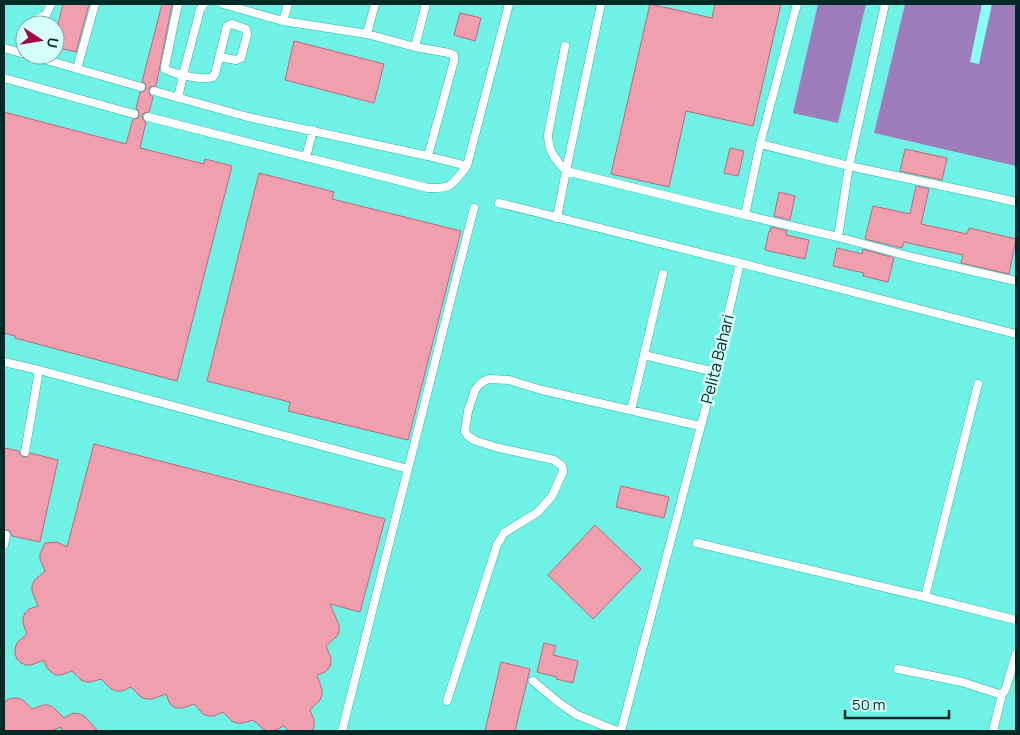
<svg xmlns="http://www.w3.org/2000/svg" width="1020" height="735" viewBox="0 0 1020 735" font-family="Manrope,sans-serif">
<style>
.built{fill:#70f1e5;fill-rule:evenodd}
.water{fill:#9d7cbb}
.pier{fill:#8afff4}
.building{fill:#f09fae;stroke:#bc6879}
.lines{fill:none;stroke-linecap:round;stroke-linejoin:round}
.service-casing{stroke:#35b4aa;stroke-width:9}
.service{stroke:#fff;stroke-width:8}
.labels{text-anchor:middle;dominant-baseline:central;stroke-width:5;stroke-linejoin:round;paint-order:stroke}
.street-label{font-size:16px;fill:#012a27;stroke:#d5fffa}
</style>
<rect width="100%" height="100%" fill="#8afff4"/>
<path class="built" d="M4,4H905L874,133L1016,166V731H4ZM25,25H55V55H25Z"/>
<path class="water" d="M818,4H866L838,123L793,113Z
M905,4H1016V166L874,133Z"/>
<path class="pier" d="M982,4H992L979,64L970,62Z"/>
<path class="building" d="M63,4H89L76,52L55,47V36Z
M162,4H172L156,86L150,87L149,90L150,95L153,97L149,112L144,113L142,116L144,121L146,122L140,148L204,164L205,159L232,166L177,381L15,338V336L4,333V112L126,144L133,119L138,118L139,115L138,110L136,109L140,92L145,91L146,88L145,83L142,82Z
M650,4L712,18L715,4H781L753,126L686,111L669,187L611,174Z
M460,13L481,18L475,41L454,35Z
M294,41L384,64L374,103L285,80Z
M730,148L744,151L738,176L724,173Z
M905,149L947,158L942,180L900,171Z
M259,173L334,192L332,199L461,231L408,440L288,411L290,402L207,381Z
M916,186L929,189L921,224L967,234L969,228L1016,239L1009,274L961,263L963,255L904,242L902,248L865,239L873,206L910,214Z
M779,192L795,196L790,220L774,216Z
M771,227L787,231L786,235L809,240L805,259L765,250L769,231L770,232Z
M837,248L862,254L863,249L894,258L888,282L863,276L864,273L833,266Z
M94,444L385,519L360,612L330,604L339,625V631L337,636L326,646L331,658V663L329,668L325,672L317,675L322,690V695L320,700L310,710L314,720V726L312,731H289L284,726L273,731H267L262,728L253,720L243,723H237L232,721L223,712L214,716H208L203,714L194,704L183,708H177L172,706L169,702L166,694L152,699H146L141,697L131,687L122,691H116L111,689L101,679L91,682H86L81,680L72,671L61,675H56L51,672L47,668L44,660L31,665H26L21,663L17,659L15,654V648L17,643L27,634L23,623V618L25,613L29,609L38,606L32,591V586L34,581L45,571L40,559V554L45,543L57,542L67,547Z
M4,448L19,451L20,454L24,457H27L30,453L58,460L40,542L12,536L9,530H4Z
M621,486L669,497L664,518L616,507Z
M595,525L641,569L593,619L548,575Z
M544,643L556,646L553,655L578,661L573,683L556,679L557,677L537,672Z
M501,662L530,669L515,731H485Z
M12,698H18L23,700L32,709L43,705H48L53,707L64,718L73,713L79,714L84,716L98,731H62L61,727L51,731H4V704L7,700Z"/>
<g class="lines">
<defs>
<path id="service" d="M178,4L165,66V69C175,74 202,81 213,77L215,74L227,26L232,24L246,29L247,35L241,58L236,60L219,57
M223,4L283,21L288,4
M283,21L367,34L375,4
M32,25L35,20L46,15L51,4
M367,34L415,47L426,4
M565,46L548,135C549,154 555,158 566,171L745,215L760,144L797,4
M415,47L449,53L454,55V61L428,156
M4,48L25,54
M29,55L141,87
M77,69L95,4
M4,78L134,114
M154,91L248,117L428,156L467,166
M178,98L183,75L200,10L204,4
M148,117L428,188C453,189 452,184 467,166L509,4
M760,144L849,166L990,196L1016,202
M306,157L313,130
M499,203L740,263L1016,334
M745,215L838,237L912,257L1016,281
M557,218L566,171L601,4
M838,237L849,166L885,4
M644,355L663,274
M4,362L39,370L408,469L342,731
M631,410L644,355L715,372
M25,452L39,370
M408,469L474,208
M697,543L925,597L1016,620
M4,545L6,535
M925,597L978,384
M898,669L962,682L1002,695
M533,681L558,702L577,715L617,731
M447,701L497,545L504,533L538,512L552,496L563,472L562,466L554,460L499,448L476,441L468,436L465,431L468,411L475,390L480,384L484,381L489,379L509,380L542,390L700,426
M621,731L715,372L740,263
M993,731L1002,695L1006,688L1016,654"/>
</defs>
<use href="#service" class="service-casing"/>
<use href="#service" class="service"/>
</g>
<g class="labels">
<g class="street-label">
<text transform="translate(717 359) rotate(-76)">Pelita Bahari</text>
</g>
</g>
<rect width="1020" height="735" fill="none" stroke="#012a27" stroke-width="10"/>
<g transform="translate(40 40) rotate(102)"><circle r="24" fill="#d5fffa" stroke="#80aaa6"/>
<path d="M0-4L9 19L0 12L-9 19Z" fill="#a10745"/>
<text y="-8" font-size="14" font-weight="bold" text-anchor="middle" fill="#012a27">U</text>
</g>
<path d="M845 710v8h104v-8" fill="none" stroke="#012a27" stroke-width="2.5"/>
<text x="852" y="710" font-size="15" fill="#012a27" stroke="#d5fffa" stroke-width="4" paint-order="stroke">50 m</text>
</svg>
